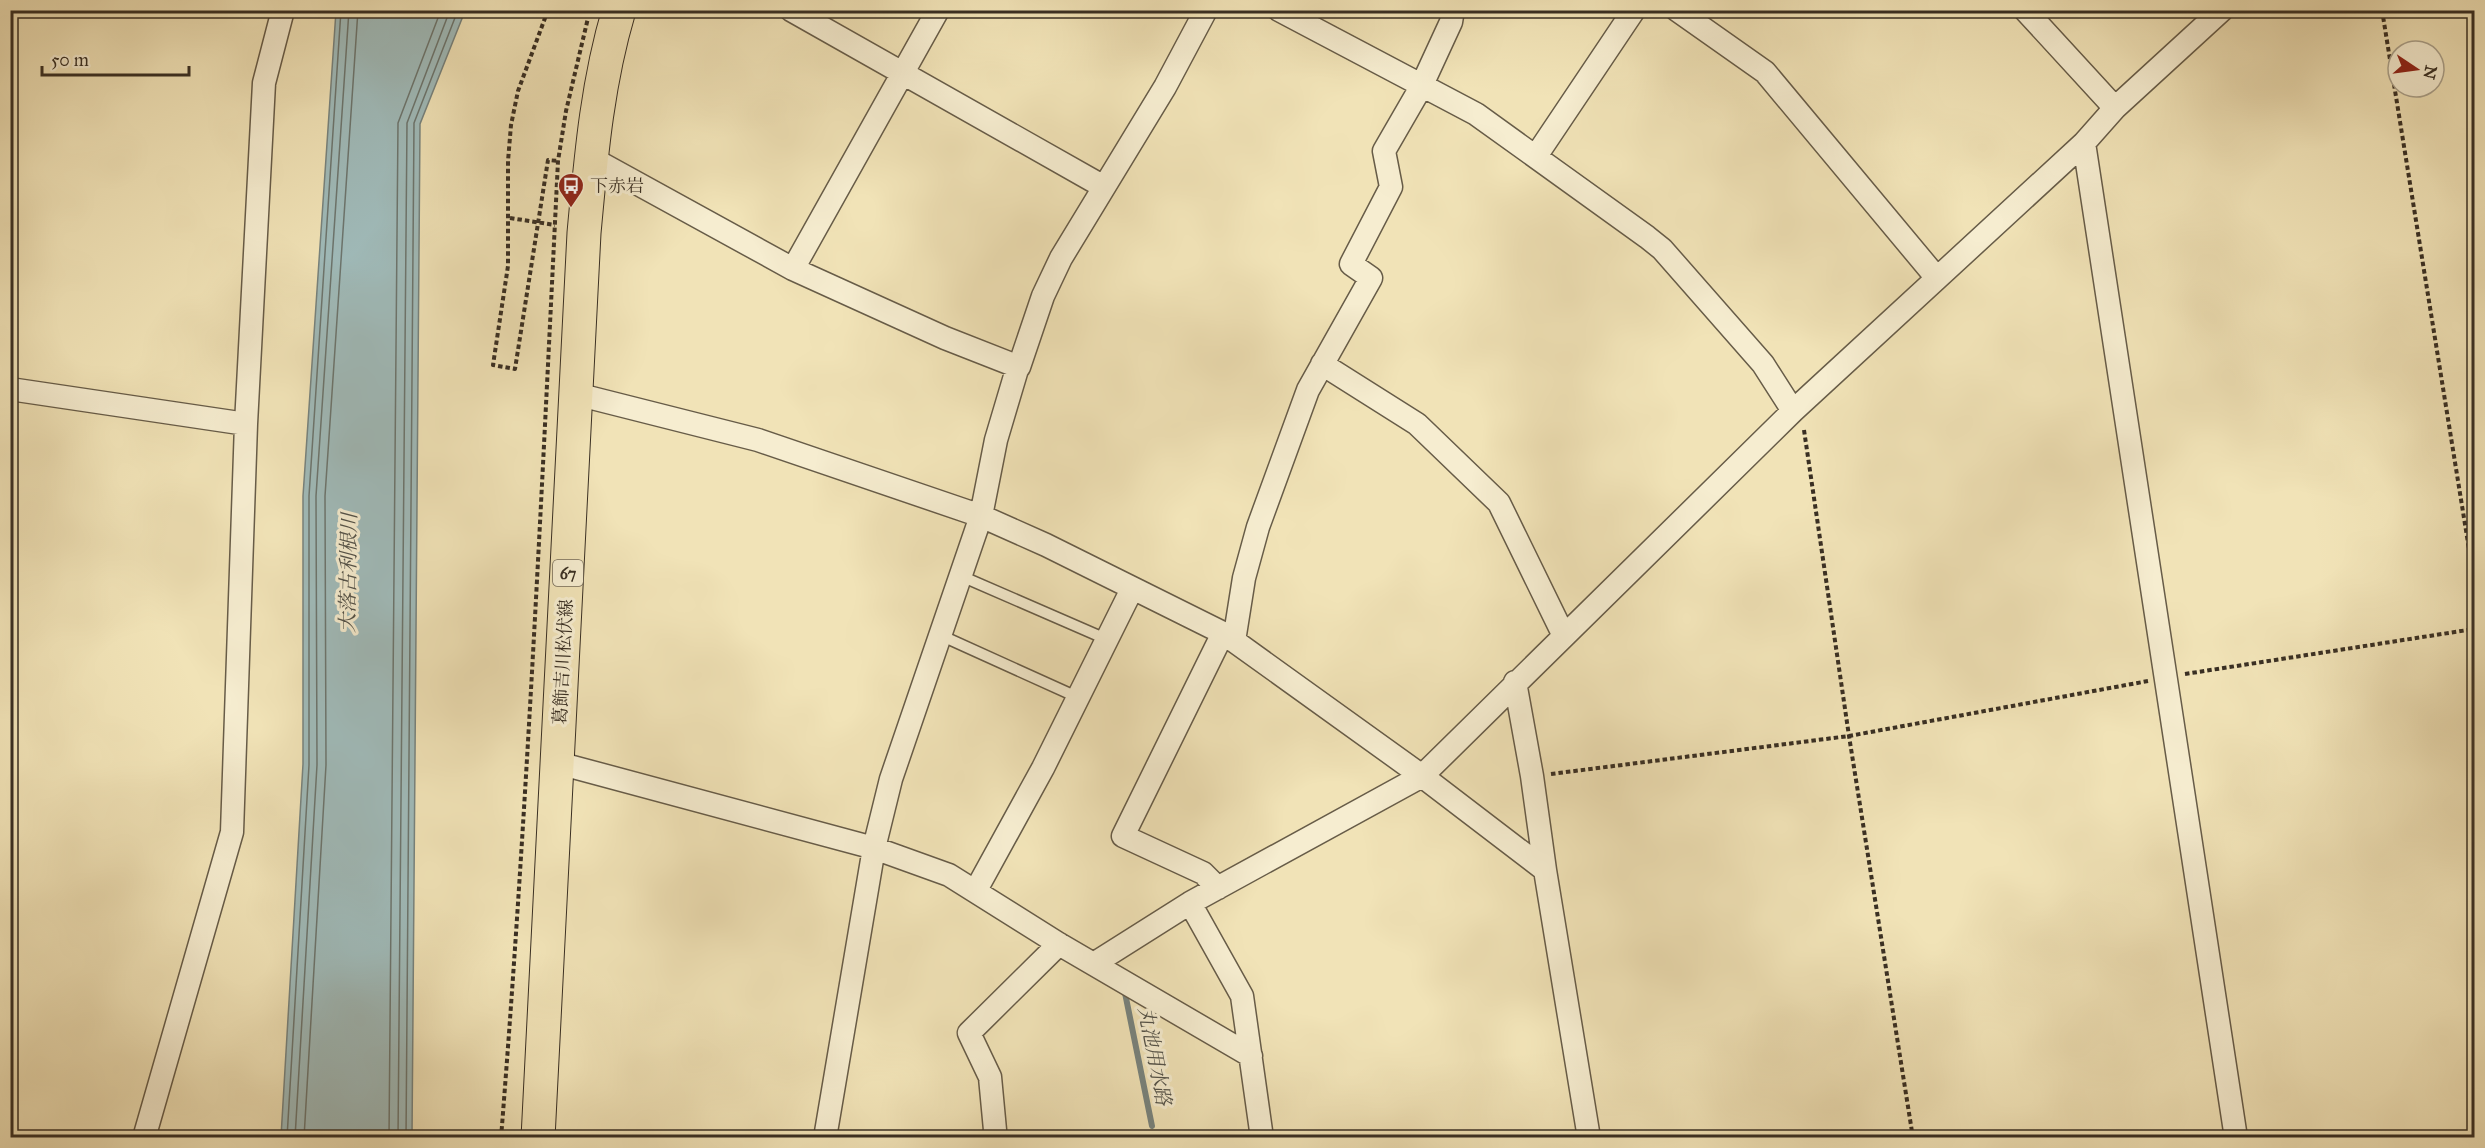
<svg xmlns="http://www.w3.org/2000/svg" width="2485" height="1148" viewBox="0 0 2485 1148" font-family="'IM FELL Great Primer','Noto Serif JP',serif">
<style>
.water{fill:#a0bbba;stroke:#77837e;stroke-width:1.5}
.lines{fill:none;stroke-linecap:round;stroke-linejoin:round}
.shore{stroke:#6c756e;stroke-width:1.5}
.stream{stroke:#77837e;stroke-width:6}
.lane-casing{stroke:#675c48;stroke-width:13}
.street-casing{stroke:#675c48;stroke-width:25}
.primary-casing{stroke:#392f23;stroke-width:35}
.path{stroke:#392f23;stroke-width:4;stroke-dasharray:4.5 3;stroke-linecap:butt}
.lane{stroke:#f6edd0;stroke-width:10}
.street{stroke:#f6edd0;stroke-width:22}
.primary{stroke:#f1e3b7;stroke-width:33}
.labels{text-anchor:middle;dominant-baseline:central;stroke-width:6;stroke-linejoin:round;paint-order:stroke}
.shield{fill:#f6edd0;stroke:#726857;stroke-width:1.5}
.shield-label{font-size:16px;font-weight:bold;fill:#392f23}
.poi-label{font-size:18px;fill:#392f23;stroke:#f6edd0;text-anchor:start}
.street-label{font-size:18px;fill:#392f23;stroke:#f6edd0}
.water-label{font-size:20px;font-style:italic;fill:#535249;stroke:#f6edd0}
</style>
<rect width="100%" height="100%" fill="#f1e3b7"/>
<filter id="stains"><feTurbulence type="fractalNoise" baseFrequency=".00333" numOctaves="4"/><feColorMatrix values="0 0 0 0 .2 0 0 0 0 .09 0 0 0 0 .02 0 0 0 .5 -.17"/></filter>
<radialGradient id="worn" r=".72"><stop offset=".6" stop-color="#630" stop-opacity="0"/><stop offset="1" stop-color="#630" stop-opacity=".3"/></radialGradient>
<path class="water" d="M336,11H465L420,124L412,1137H281L303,764V496Z"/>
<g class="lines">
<path class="shore" d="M287,1138L309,765V496L341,10
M295,1138L317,765L316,496L349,10
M304,1138L326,765L325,496L358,10
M389,1138L398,123L441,10
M398,1138L407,123L450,10
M406,1138L414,123L458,10"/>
<path class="stream" d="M1125,993L1152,1126"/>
<defs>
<path id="lane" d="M961,576L1106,639
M940,635L1077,697"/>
<path id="street" d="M791,10L1104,187
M1279,10L1476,114L1647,237L1662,249L1763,364L1793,411
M1677,10L1765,72L1936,277
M2025,10L2115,108
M2084,143L2236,1138
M1536,156L1634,10
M591,158L793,269L945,338L1019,367L1043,296L1061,258L1165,87L1206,10
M793,269L938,10
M1322,364L1417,424L1499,503L1564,636
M10,389L246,424
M576,394L758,440L981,516L1046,545L1223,633L1422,776L1545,870
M1234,641L1244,578L1258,527L1308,390L1371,278L1351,264L1391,187L1384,151L1421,87L1451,22L1453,10
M1515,682L1532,776L1545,870L1589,1138
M558,763L874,848L949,875L1059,944L1251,1056
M1218,888L1203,873L1123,836L1223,633
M976,890L1043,768L1132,589
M1190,903L1242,996L1262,1138
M1095,963L1190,903L1422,776L1793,411L2084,143L2115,108L2222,10
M144,1138L232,832L246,424L264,83L283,10
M825,1138L874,848L891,779L981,516L996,440L1018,366
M993,1138L995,1130L990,1077L969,1033L1059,944"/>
<path id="primary" d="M538,1138L584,233C591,157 597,84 619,10"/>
</defs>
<use href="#lane" class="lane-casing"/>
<use href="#street" class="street-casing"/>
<use href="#primary" class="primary-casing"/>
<path class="path" d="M548,10L518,91L511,125L508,161V266L493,365L515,369L548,160L558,161
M2382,10L2474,580
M510,218L555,225
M1804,430L1849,736L1913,1138
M2185,674L2474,629
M1551,774L1849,736L2148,681
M501,1138C527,812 542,486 558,161L566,111L588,18"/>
<use href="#lane" class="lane"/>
<use href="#street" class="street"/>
<use href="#primary" class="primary"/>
</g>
<defs>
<symbol id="bus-pin" viewBox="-11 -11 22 30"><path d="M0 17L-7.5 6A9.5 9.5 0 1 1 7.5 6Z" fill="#8f2418" stroke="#f6edd0"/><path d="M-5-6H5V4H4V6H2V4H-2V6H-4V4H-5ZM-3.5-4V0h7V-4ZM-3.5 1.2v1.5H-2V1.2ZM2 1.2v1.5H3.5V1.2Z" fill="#fff"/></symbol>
</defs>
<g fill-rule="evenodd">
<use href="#bus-pin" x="556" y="171" width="30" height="40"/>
</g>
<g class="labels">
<rect class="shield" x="553" y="560" width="30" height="26" rx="4.5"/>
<g class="shield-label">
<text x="568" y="573">67</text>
</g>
<g class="poi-label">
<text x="590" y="186">下赤岩</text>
</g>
<g class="street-label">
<text transform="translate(563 662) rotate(-87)">葛飾吉川松伏線</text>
</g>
<g class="water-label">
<text transform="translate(348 573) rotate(-89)">大落古利根川</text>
<text transform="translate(1155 1056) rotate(79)">丸池用水路</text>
</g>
</g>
<rect width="2485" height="1148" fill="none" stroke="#f1e3b7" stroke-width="36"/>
<rect x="12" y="12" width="2461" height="1124" fill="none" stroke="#392f23" stroke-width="3"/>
<rect x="18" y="18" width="2449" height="1112" fill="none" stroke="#392f23" stroke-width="1.5"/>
<g transform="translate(2416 69) rotate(103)"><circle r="28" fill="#f6edd0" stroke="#aaa18b" stroke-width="1.5"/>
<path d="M0-4.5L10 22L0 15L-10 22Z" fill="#8f2418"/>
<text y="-9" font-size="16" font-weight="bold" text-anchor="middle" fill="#392f23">N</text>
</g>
<path d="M42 66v9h147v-9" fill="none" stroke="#392f23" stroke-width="3"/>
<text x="51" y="66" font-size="18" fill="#392f23" stroke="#f6edd0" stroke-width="4.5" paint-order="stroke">50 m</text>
<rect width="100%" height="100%" filter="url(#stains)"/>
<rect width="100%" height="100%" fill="url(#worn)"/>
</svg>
